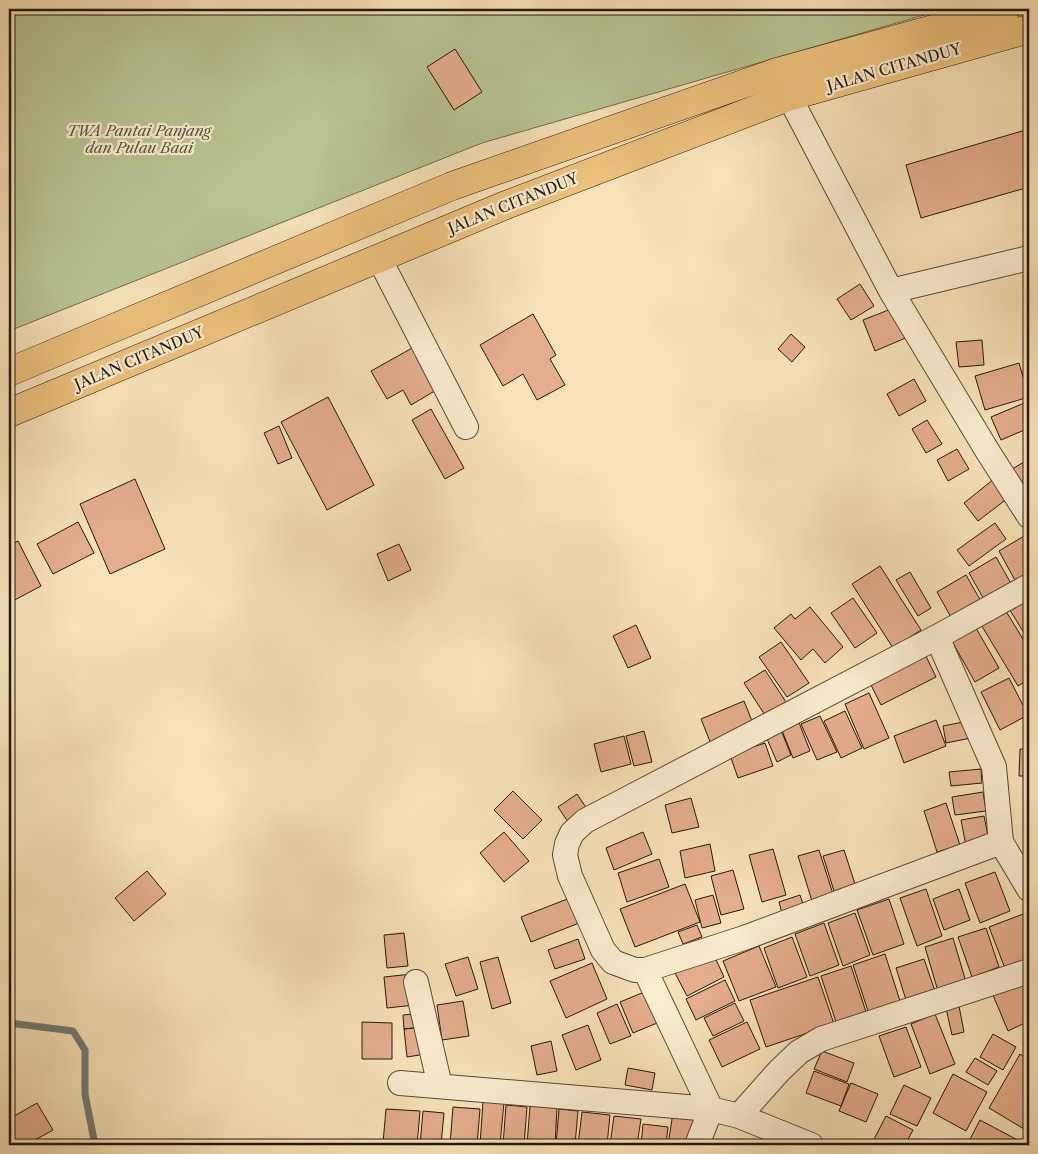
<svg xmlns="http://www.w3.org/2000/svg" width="1038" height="1154" viewBox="0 0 1038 1154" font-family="'Libre Caslon Text',serif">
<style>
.green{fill:#b8c492;stroke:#6d6e4f}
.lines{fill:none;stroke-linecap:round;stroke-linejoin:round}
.stream{stroke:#6e7b73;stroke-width:7}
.building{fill:#e4ad8c;stroke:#22190c}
.minor-casing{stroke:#574b37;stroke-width:26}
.major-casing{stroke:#22190c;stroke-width:29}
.minor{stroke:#faecd0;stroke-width:24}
.major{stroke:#ecc17c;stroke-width:28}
.labels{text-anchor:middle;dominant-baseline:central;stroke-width:4.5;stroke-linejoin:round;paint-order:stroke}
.street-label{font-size:15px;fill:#22190c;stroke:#faecd0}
.park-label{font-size:15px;font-style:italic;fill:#56553b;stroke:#faecd0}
</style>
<rect width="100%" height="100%" fill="#f7e2b7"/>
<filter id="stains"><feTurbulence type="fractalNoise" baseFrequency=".004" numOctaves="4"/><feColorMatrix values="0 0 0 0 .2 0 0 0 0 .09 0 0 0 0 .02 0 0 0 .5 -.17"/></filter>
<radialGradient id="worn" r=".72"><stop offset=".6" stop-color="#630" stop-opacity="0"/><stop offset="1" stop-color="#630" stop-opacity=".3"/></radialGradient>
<path class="green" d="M9,9H945L482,143L9,331Z"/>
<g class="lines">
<path class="stream" d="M9,1023L73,1031L85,1050V1094L95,1145"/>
</g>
<path class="building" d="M455,49L482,92L454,110L427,67Z
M1029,129V187L921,218L906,165Z
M860,284L874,306L851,320L837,299Z
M896,307L908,337L875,351L863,320Z
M533,314L556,355L550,359L565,385L537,400L523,374L503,386L480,345Z
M791,334L805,347L792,362L778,349Z
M982,340L984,365L959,367L956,342Z
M414,347L438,389L411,405L403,390L387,399L371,371Z
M1019,363L1029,397L985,410L975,376Z
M914,379L926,401L899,416L887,394Z
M328,397L374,485L327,510L281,422Z
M1029,401V428L1001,440L991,417Z
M431,409L464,468L445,479L412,420Z
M927,420L942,444L926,453L912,429Z
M279,426L292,458L278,464L264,433Z
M957,449L969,469L948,481L937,460Z
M1029,459V498L1009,471Z
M135,479L165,549L110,574L80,504Z
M994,479L1008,498L978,521L964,503Z
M78,522L94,553L53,574L37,544Z
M995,523L1006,539L969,566L957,550Z
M1029,533V574L1016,582L999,551Z
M18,541L41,586L9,603V546Z
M399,544L411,570L388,581L377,554Z
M996,557L1013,587L986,603L969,573Z
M880,566L921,630L893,648L852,584Z
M910,572L931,608L918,616L896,580Z
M966,575L982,603L952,619L937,592Z
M1029,595V641L1008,607Z
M853,598L877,633L855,648L831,613Z
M810,607L843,647L825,663L813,649L801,660L774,628L791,614L795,619Z
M1004,608L1029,649V679L1018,686L980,623Z
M973,623L999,668L975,682L949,636Z
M636,625L651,658L628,668L613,636Z
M781,642L809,683L787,697L759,657Z
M922,648L936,677L881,705L867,677Z
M765,670L786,702L765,715L744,683Z
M1009,678L1028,715L1000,730L981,692Z
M869,693L889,738L864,749L845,704Z
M744,701L754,726L711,744L701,719Z
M845,711L862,748L841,758L824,721Z
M820,716L837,752L817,760L801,724Z
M798,720L810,751L793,758L781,728Z
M936,720L946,746L904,763L894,736Z
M968,721L971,738L946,743L943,726Z
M779,725L791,755L777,762L764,732Z
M644,731L652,762L634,766L626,736Z
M624,736L631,764L601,772L594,744Z
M765,743L773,766L738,778L730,755Z
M1020,749H1029V776H1019Z
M981,769L982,783L951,786L949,772Z
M513,791L542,820L523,839L494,810Z
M983,792L986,811L955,815L952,797Z
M577,794L589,812L570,825L558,807Z
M691,798L699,827L672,833L665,805Z
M946,803L960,845L937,852L924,811Z
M984,816L989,841L966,846L961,820Z
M504,832L529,861L504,882L480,853Z
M643,832L652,854L614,870L606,848Z
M710,844L715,871L685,878L680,851Z
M773,849L786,895L762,902L749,855Z
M819,850L833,894L812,901L798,856Z
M844,850L855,884L834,891L823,856Z
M659,859L669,887L627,902L618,873Z
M733,870L744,909L721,915L711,876Z
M147,871L166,894L134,921L115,898Z
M995,872L1010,911L980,923L965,883Z
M685,884L700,922L635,947L620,909Z
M926,889L942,936L917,946L900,898Z
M959,889L970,920L944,930L933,899Z
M713,895L721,923L702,928L695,900Z
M800,895L805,910L783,917L779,902Z
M570,898L579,923L531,942L521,917Z
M889,899L904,944L873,955L857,910Z
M855,913L870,955L843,966L828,923Z
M1026,913L1029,922V962L1006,971L989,927Z
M824,923L839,965L810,976L795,934Z
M697,925L702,937L683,944L678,932Z
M986,928L999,967L972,977L958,937Z
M404,933L408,966L387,968L384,935Z
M792,937L807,977L778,988L764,948Z
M953,938L966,982L938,991L925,947Z
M578,939L585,959L555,969L548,950Z
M759,946L776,987L739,1001L723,961Z
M713,953L724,977L687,996L675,973Z
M885,954L900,1001L868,1011L853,965Z
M468,957L478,989L456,996L445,964Z
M498,957L511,1003L492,1009L480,962Z
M924,959L936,994L907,1003L896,968Z
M592,963L607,999L566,1018L550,981Z
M851,966L867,1015L837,1025L821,976Z
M412,974L415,1005L387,1008L384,977Z
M818,977L834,1024L766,1047L750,1000Z
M725,980L735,1001L696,1020L686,999Z
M1024,981L1029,993V1021L1008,1031L993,995Z
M649,990L662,1021L633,1033L620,1002Z
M463,1001L469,1036L442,1040L437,1005Z
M735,1003L744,1021L713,1036L704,1018Z
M617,1004L631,1036L610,1044L597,1013Z
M959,1006L964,1032L952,1035L946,1008Z
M422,1013L423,1027L404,1029L403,1015Z
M935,1014L955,1064L930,1074L911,1024Z
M362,1022L392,1023V1059H362Z
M747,1022L760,1049L722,1067L709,1040Z
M588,1025L601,1060L576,1070L562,1035Z
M423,1027L426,1054L407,1057L404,1029Z
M906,1027L921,1067L894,1077L879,1036Z
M993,1034L1016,1047L1003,1070L980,1057Z
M551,1041L557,1071L537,1075L531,1046Z
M822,1051L854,1063L847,1082L814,1069Z
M1020,1054L1029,1060V1132L989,1108Z
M975,1058L997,1071L988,1085L966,1072Z
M628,1068L655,1073L652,1090L625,1085Z
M814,1071L849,1084L841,1106L806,1093Z
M953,1074L987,1092L966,1131L933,1113Z
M851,1083L878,1094L866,1122L839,1111Z
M904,1085L931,1098L917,1126L890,1114Z
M483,1101L504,1102L500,1145H480Z
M37,1103L53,1130L26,1145H13L9,1138V1119Z
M506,1105L527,1107L524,1145H503Z
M530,1106L557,1108L555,1145H527Z
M453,1107L480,1109L477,1145H450Z
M386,1109L420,1111L417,1145L383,1143Z
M559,1109L578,1111L575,1145H556Z
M423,1111L444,1113L441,1145H420Z
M582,1112L610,1115L607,1145H578Z
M673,1113L697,1116L693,1145H668Z
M614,1116L641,1119L637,1145H610Z
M886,1116L913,1130L905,1145H876L872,1143Z
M980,1120L1027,1145H967Z
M643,1124L668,1127L666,1145H641Z
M721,1140L739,1144V1145H720Z
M353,1143L378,1145H353Z"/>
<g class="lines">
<defs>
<path id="minor" d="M781,81L891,291L988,452L1029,516
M379,258L466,427
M891,291L1029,258
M1029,586L937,637L994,767L1001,842L1029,889
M937,637L585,821L572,833L567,844L565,855L570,876L603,950L613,962L635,970H645L744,938L1001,842
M645,970L711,1109L697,1145
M416,982L440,1086
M400,1083L711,1109L739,1116L811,1145
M739,1116L779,1071L799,1052L821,1039L1029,971"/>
<path id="major" d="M9,372L452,186L777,72L1006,9
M9,413L506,205L788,97L1029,29"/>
</defs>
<use href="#minor" class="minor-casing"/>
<use href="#major" class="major-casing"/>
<use href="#minor" class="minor"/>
<use href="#major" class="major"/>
</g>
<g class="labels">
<g class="street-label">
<text transform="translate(894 67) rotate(-16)">JALAN CITANDUY</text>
<text transform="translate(513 203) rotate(-22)">JALAN CITANDUY</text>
<text transform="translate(139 358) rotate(-23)">JALAN CITANDUY</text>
</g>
<g class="park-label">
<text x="139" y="130">TWA Pantai Panjang<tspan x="139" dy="17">dan Pulau Baai</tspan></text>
</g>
</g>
<rect width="1038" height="1154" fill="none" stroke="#f7e2b7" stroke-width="30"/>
<rect x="10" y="10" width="1018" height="1134" fill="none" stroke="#22190c" stroke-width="2.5"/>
<rect x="15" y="15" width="1008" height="1124" fill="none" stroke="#22190c"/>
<rect width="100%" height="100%" filter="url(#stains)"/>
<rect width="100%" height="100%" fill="url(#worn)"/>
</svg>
